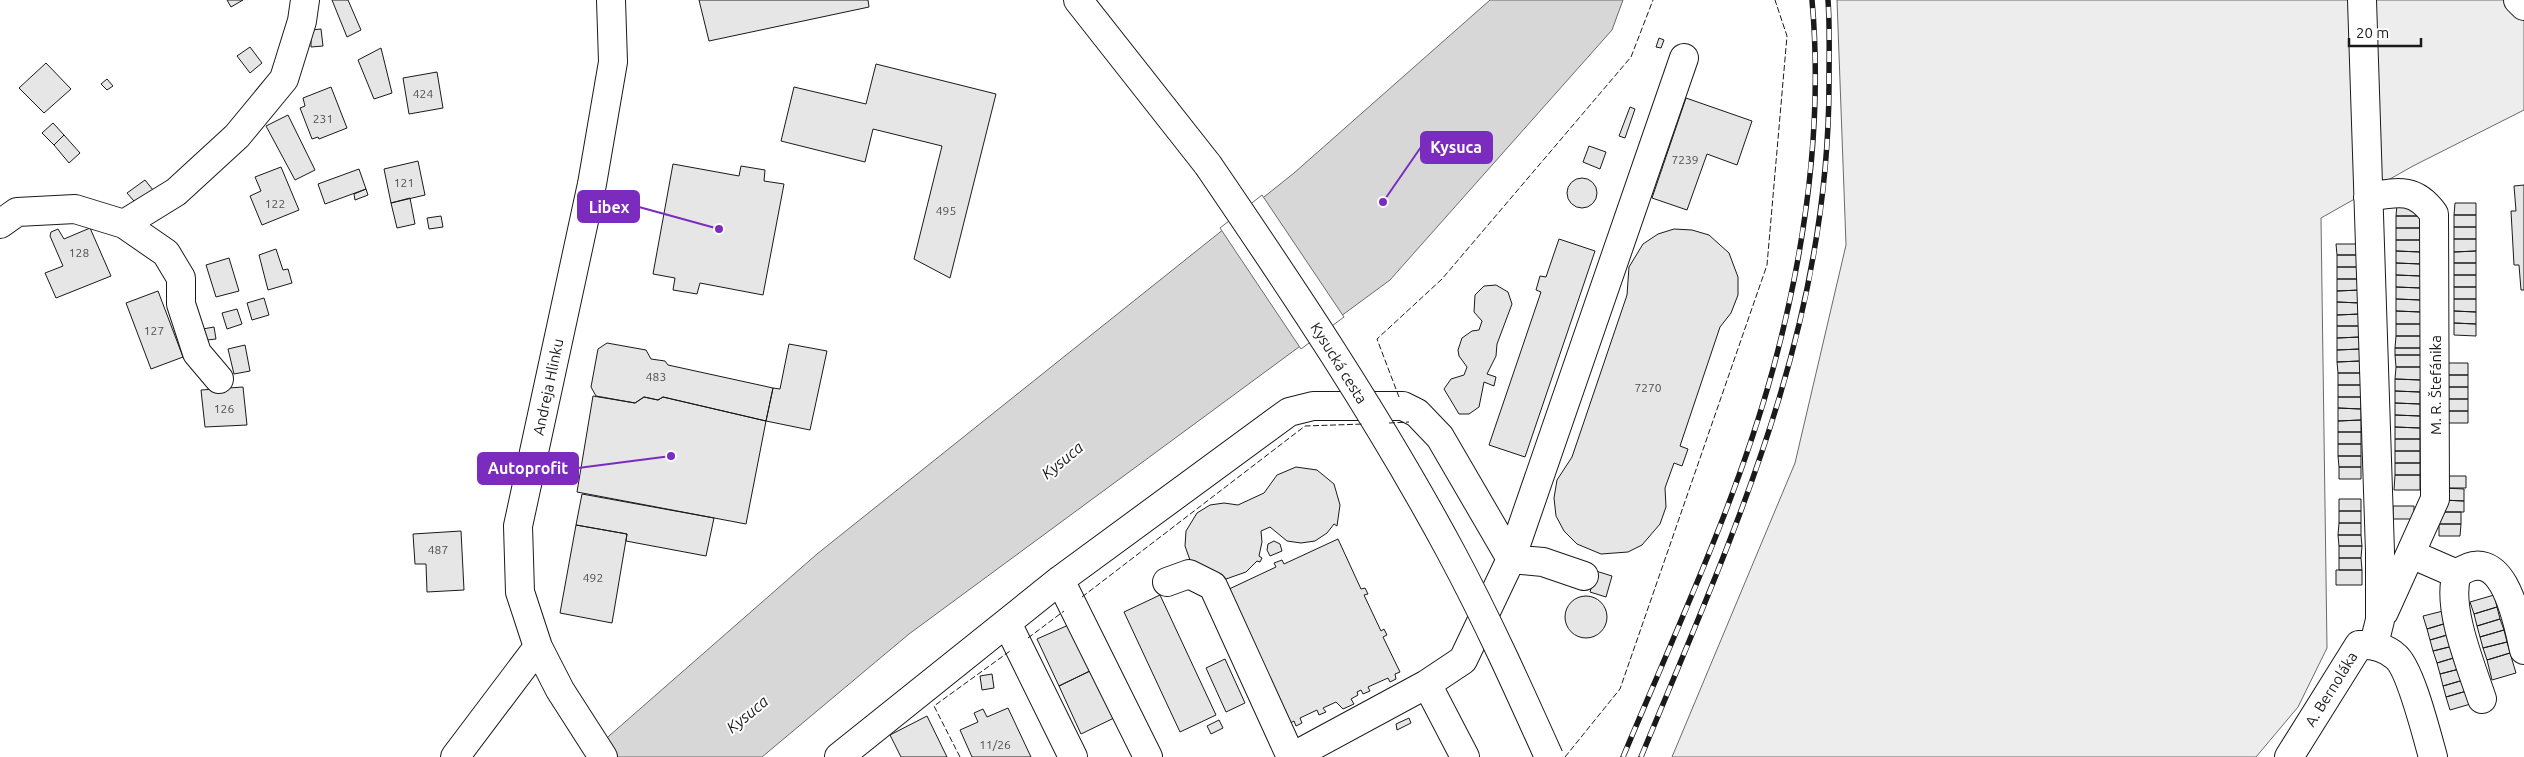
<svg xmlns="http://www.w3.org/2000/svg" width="2524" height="757" viewBox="0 0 2524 757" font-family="Ubuntu,sans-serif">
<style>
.green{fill:#ededed;stroke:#6a6a6a}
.water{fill:#d7d7d7;stroke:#6a6a6a}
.pier{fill:#fff;stroke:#6a6a6a}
.building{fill:#e6e6e6;stroke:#1a1a1a}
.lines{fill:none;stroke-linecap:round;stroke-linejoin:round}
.minor-casing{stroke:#1a1a1a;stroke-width:30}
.major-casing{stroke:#1a1a1a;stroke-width:30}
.minor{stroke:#fff;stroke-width:28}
.major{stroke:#fff;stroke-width:28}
.rail-casing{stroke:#1a1a1a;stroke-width:5.5}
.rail{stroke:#fff;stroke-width:4;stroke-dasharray:11;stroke-linecap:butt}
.major-bridge-casing{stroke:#1a1a1a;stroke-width:30;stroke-linecap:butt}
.major-bridge{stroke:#fff;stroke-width:28}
.fence{stroke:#1a1a1a;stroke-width:1;stroke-dasharray:6 2.5;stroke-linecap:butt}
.labels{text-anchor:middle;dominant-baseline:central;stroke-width:4;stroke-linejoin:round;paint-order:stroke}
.number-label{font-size:12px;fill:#4d4d4d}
.street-label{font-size:15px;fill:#1a1a1a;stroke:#fff}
.water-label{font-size:16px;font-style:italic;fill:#1a1a1a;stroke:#fff}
.leader{fill:none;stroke:#7b2cbf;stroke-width:2}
.callout-dot{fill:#7b2cbf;stroke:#fff;stroke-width:2}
.callout{fill:#7b2cbf;stroke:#7b2cbf;stroke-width:2}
.callout-label{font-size:16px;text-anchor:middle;font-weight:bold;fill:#fff}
</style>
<rect width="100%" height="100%" fill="#fff"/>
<path class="green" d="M1837,0H2524V110L2413,166L2321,218L2327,648L2298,707L2256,757H1672L1795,463L1846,245Z"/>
<path class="water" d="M1490,0H1623L1612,30L1390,280L909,634L762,757H585L817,554L1294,173Z"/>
<path class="pier" d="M1262,195L1344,317L1301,349L1220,228Z"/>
<path class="building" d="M227,0H243L231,7Z
M332,0H348L361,30L347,37Z
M699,0H868L869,7L709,41Z
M321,29L323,46L311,47V30Z
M1659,38L1664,40L1661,48L1656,47Z
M250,47L262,63L250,73L237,56Z
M381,48L392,93L374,99L358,60Z
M46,63L71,89L44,113L19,88Z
M876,64L996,94L950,278L914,259L942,146L873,129L865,162L781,141L794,87L866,104Z
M437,72L443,108L409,114L403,78Z
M107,79L113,86L107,90L101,84Z
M331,87L347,128L319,139L318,137L312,139L300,108L305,106L303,98Z
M1686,98L1752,121L1737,165L1707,154L1687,210L1652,198Z
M1630,107L1635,109L1625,138L1619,136Z
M288,115L315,170L295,180L266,126Z
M53,123L64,135L54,145L42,133Z
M64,135L80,153L69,163L54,145Z
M1589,146L1606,152L1600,169L1583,162Z
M418,161L425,195L391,203L384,169Z
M673,164L739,176L741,166L765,170L764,181L784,184L763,295L700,283L697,294L673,290L675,278L653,274Z
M281,167L299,210L262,225L250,196L261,191L255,177Z
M359,169L366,189L325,204L318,184Z
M1567 193a15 15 0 1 1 30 0a15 15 0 1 1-30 0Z
M145,180L157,195L140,208L127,193Z
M2524,185V290H2521L2519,265H2514L2511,211H2516L2514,186Z
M366,189L368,195L355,200L354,194Z
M410,198L415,224L397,228L391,203Z
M2455,203H2476V215H2454Z
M2397,204H2422V216H2396Z
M2454,215H2476V227H2454Z
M441,216L443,227L429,229L427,218Z
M2396,216H2422L2421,228H2396Z
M2454,227H2476V239H2454Z
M90,228L111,276L56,298L45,273L63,266L50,236L51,232L58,229L64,239Z
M2396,228H2421V240H2396Z
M1674,229L1692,230L1709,235L1729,253L1738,277V295L1731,313L1720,327L1680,446L1688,449L1682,466L1674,463L1665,488L1666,507L1660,524L1642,545L1628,552L1601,554L1577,544L1564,531L1556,516L1554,498L1557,480L1572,457L1627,295L1629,267L1643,244L1658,234Z
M1559,239L1595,251L1525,457L1489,445L1541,292L1536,290L1540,276L1546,277Z
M2454,239H2476V251L2454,252Z
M2396,240H2421V252L2396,251Z
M2336,244H2359V255H2337Z
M276,249L283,270L288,269L292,283L268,290L259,255Z
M2396,251L2421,252V264L2396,263Z
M2476,251V263H2454V252Z
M2337,255H2359L2360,267H2337Z
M229,258L239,291L216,297L206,265Z
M2396,263L2421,264V276L2396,275Z
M2454,263H2476V275H2454Z
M2337,267H2360V279H2337Z
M2396,275L2421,276V288L2396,287Z
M2454,275H2476V287H2454Z
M2337,279H2360V290L2337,291Z
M1496,285L1508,292L1512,304L1497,344L1496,356L1487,374L1496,377L1494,386L1484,382L1479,407L1469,414H1459L1444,389L1451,379L1464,375L1467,367L1459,356L1458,350L1462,338L1472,331L1479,330L1482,321L1474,312L1475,295L1484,286Z
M2396,287L2421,288V300L2396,299Z
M2454,287H2476V299H2454Z
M2360,290V303L2337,302V291Z
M158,291L183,357L151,369L126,303Z
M264,298L269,315L252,320L247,303Z
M2396,299L2421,300V312L2396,311Z
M2454,299H2476V312L2454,311Z
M2337,302L2360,303V314L2337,315Z
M237,309L242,324L227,329L222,313Z
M2396,311L2421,312V324H2396Z
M2454,311L2476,312V324L2454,323Z
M2360,314V326H2337V315Z
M2454,323L2476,324V336L2454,335Z
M2396,324H2421V336H2396Z
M2337,326H2360V337L2337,338Z
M214,327L216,339L199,341L197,330Z
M2396,336H2421V348H2395Z
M2360,337V349L2337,350V338Z
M607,343L646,350L651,359L665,361L668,365L773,388L766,421L663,397L658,400L644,397L635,403L596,396L591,387L598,349Z
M789,344L827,351L810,430L766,421L773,388L780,389Z
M245,345L250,371L234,374L228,349Z
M2395,348H2421V355H2395Z
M2360,349V361L2337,362V350Z
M2395,355H2421V367H2396Z
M2360,361L2361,373H2338L2337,362Z
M2446,363H2468V375H2446Z
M2396,367H2421V380L2395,379Z
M2338,373H2361V385H2338Z
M2446,375H2468V387H2446Z
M2395,379L2421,380L2420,392L2395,391Z
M2338,385H2361V397H2338Z
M243,387L247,425L205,427L201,390Z
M2446,387H2468V399H2446Z
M2395,391L2420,392V404L2395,403Z
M593,396L635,403L644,397L658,400L663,397L766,421L746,524L577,492Z
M2338,397H2361V409L2338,408Z
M2446,399H2468V411H2446Z
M2395,403L2420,404V416L2395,415Z
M2338,408L2361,409V420L2338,421Z
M2446,411H2468V423H2446Z
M2395,415L2420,416V428L2395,427Z
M2361,420V432H2338V421Z
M2395,427L2420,428V439H2395Z
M2338,432H2361V444H2338Z
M2395,439H2420V451H2395Z
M2338,444H2361V456H2338Z
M2395,451H2420V463H2395Z
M2338,456H2361V467H2339Z
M2395,463H2420V475H2395Z
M1296,467L1317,470L1334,484L1340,505L1337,526L1334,524L1327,533L1315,541L1301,543L1287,541L1270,527L1261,531L1262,542L1259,556L1262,558L1260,562L1257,561L1246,572L1226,579L1212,578L1199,571L1190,560L1185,546L1186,531L1197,513L1210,505L1224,503L1238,505L1264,493L1277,475Z
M2339,467H2361V479H2339Z
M2395,475H2420V490H2394Z
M2444,476H2466V488H2444Z
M2444,488L2464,489V501L2442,500Z
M582,494L714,518L706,556L626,541L627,534L576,525Z
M2339,499H2361V511H2339Z
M2442,500L2464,501V512H2442Z
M2393,506H2414V519H2393Z
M2339,511H2361V523H2339Z
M2439,512H2461V524H2439Z
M2339,523H2361V535H2338Z
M2439,524H2461L2460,536H2439Z
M576,525L627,534L612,623L560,613Z
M461,531L464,590L427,592L426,564H415L413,534Z
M2338,535H2361L2362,546H2339Z
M1338,539L1361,589L1365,588L1368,594L1364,595L1381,631L1384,629L1387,635L1383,637L1400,672L1395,674L1396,679L1390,682L1388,678L1368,687L1370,691L1363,694L1361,690L1357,692L1358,695L1351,699L1354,704L1343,709L1336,702L1323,708L1326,712L1319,715L1317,710L1300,718L1302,723L1296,726L1294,721L1288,724L1227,590L1276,567L1274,563L1282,560L1284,564Z
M1274,541L1280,544L1282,551L1270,556L1267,550L1268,544Z
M2339,546H2362L2361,558H2339Z
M2339,558H2361L2362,570H2339Z
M2336,570H2362V585H2336Z
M1596,571L1612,576L1606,597L1590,592Z
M1160,595L1216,715L1180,732L1124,612Z
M2494,595L2497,607L2474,614L2470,602Z
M1565 617a21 21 0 1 1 42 0a21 21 0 1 1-42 0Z
M2497,607L2500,619L2477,626L2474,614Z
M2447,610L2450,622L2427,629L2423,616Z
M2500,619L2504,630L2480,637L2477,626Z
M2450,622L2454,633L2430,640L2427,629Z
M1073,623L1094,669L1059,686L1037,639Z
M2504,630L2507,642L2483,648L2480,637Z
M2454,633L2457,645L2433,651L2430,640Z
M2507,642L2510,653L2487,660L2483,648Z
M2457,645L2460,656L2437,663L2433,651Z
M2510,653L2516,673L2492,680L2487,660Z
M2460,656L2463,668L2440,674L2437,663Z
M1225,659L1245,703L1226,712L1206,668Z
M2463,668L2467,679L2443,686L2440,674Z
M1094,669L1116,717L1081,734L1059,686Z
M992,674L994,688L982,690L980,676Z
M2467,679L2470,690L2446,697L2443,686Z
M2470,690L2474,703L2450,710L2446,697Z
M1008,708L1031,757H972L960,730L978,722L974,713L983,709L987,717Z
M927,716L947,757H901L890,735Z
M1409,718L1411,723L1397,730L1396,724Z
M1219,720L1223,728L1211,734L1207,726Z"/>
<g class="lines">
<defs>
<path id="minor" d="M2362,0L2380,552V620L2374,644
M2518,0L2524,6
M2368,197C2397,192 2415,187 2434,214L2435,499L2384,612
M0,224L17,212L75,209L124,224L176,192L237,136L284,79L302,21L305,0
M124,224L166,253L181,278V304L197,353L219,379
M2411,554L2457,574C2503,540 2517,619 2524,650
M2457,574C2446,606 2471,666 2482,699
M1060,580L1148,757
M1167,582L1189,574L1213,586L1291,757
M1007,623L1073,757
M1427,684L1465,757
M455,757L538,647
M603,757L560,690L538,647L520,592L518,526L592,184L613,62L611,0
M839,757L1060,580L1289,412L1313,406H1403L1417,413L1440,437L1511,559L1543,562L1584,576
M1292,757L1427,684L1463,660L1511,559L1684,58
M2289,757L2359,645C2373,644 2384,647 2395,656C2410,667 2427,736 2433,757"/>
<path id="major" d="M1078,0L1208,165"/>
</defs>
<use href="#minor" class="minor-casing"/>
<use href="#major" class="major-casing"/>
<use href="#minor" class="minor"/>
<use href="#major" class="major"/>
<defs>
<path id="rail" d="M1623,757C1676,630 1737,501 1773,369C1805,251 1823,122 1812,0
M1641,757C1733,534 1829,330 1829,83C1829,56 1830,27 1828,0"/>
</defs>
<use href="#rail" class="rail-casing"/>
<use href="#rail" class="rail"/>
<defs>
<path id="major-bridge" d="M1208,165C1294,291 1379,418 1451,552C1487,619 1518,688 1549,757"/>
</defs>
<use href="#major-bridge" class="major-bridge-casing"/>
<use href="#major-bridge" class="major-bridge"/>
<path class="fence" d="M1399,397L1377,339L1442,279L1631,57L1653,0
M1389,423L1409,422
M1082,597L1305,426L1364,424
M1028,638L1064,611
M960,757L934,706L1010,651
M1565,757L1620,689L1767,265L1787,36L1775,0"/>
</g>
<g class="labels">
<g class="number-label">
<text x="423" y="93">424</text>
<text x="323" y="118">231</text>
<text x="1685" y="159">7239</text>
<text x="404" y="182">121</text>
<text x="275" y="203">122</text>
<text x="946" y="210">495</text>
<text x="79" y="252">128</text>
<text x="154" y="330">127</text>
<text x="656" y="376">483</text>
<text x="1648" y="387">7270</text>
<text x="224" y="408">126</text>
<text x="438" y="549">487</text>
<text x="593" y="577">492</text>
<text x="995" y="744">11/26</text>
</g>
<g class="street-label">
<text transform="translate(1339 363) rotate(58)">Kysucká cesta</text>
<text transform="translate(2435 385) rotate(-90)">M. R. Štefánika</text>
<text transform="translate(548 387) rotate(-78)">Andreja Hlinku</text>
<text transform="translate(2331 689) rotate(-58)">A. Bernoláka</text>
</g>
<g class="water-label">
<text transform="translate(1062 460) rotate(-39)">Kysuca</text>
<text transform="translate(747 714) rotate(-39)">Kysuca</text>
</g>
</g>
<path class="leader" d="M1383 202L1421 147M719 229L639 207M671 456L578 468"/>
<g class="callout-dot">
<circle cx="1383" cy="202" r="5"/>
<circle cx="719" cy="229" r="5"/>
<circle cx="671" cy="456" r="5"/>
</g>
<g class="callout">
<rect x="1421" y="132" width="71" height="31" rx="5"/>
<rect x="578" y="191" width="61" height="31" rx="5"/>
<rect x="478" y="453" width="100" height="31" rx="5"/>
</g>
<g class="callout-label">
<text x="1456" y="153">Kysuca</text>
<text x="609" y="213">Libex</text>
<text x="528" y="474">Autoprofit</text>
</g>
<path d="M2349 38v8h72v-8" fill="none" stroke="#1a1a1a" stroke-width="2.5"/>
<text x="2356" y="38" font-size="15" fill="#1a1a1a" stroke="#ffffff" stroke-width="4" paint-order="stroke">20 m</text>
</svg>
